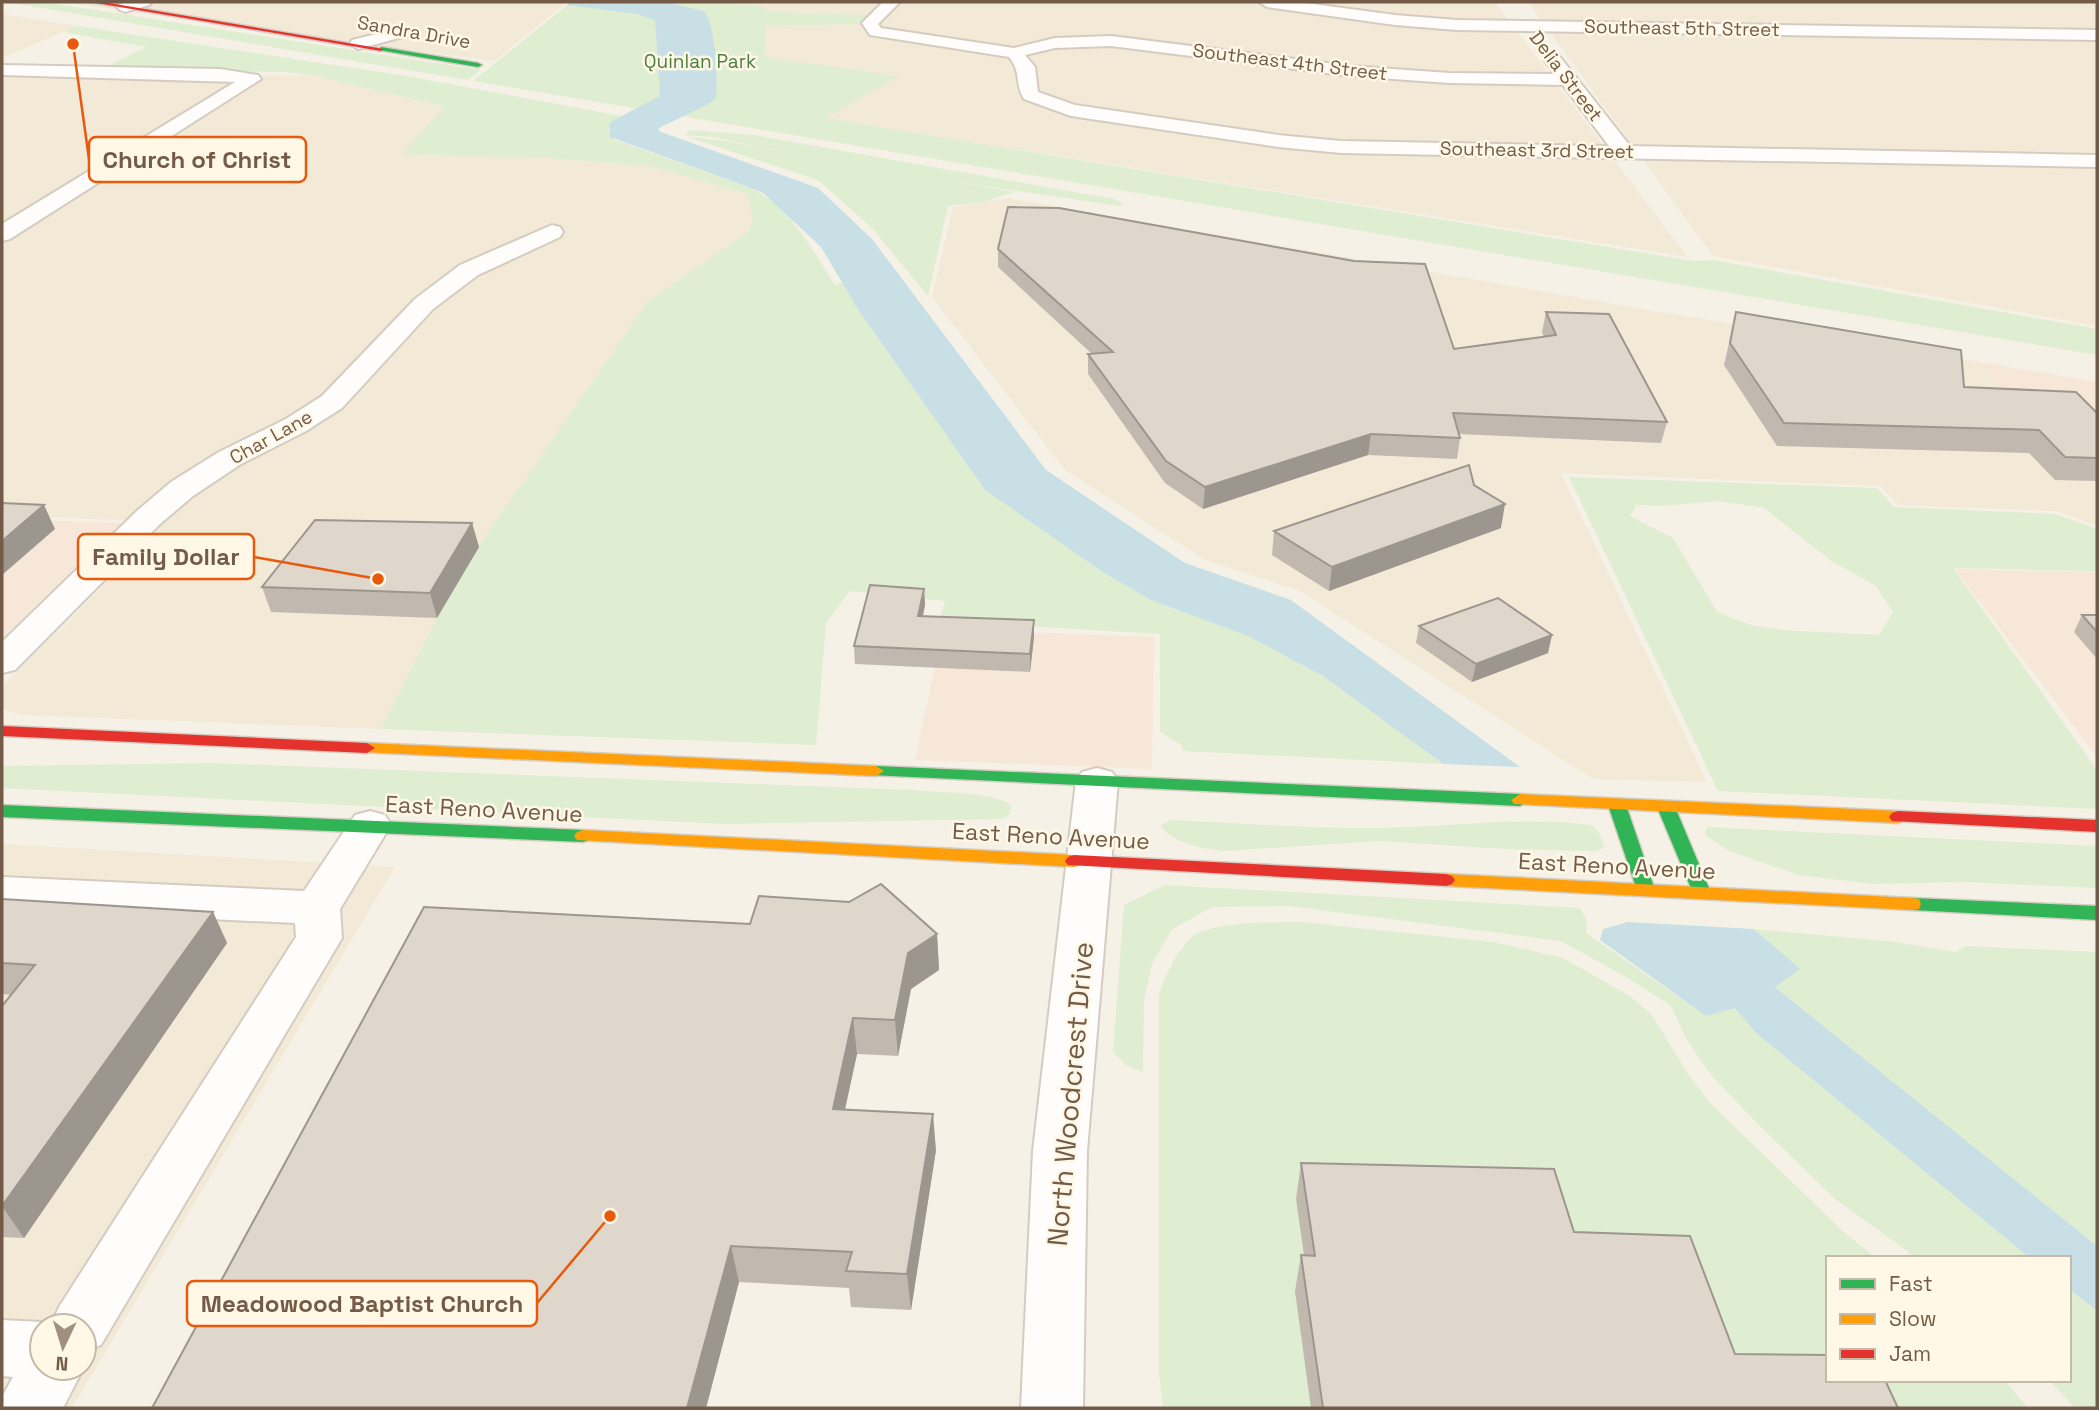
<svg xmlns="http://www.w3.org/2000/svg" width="2099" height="1410" viewBox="0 0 2099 1410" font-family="'Space Grotesk',sans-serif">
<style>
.residential{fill:#f2e9d6;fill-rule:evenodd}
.commercial{fill:#f7e7d9}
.green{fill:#dfedd1;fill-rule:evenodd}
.water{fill:#c8e0e5}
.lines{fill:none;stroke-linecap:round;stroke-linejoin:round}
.street-casing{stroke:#d5ccc1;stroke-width:4}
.fast-casing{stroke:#d6cdc3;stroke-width:3}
.slow-casing{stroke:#d6cdc3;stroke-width:3}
.jam-casing{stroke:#d6cdc3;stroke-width:3}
.street{fill:#fefdfb;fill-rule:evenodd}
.fast{fill:#30b455;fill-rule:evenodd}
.slow{fill:#ff9f0a;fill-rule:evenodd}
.jam{fill:#e5322d;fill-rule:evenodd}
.wall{fill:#c1b9af}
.shaded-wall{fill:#9d968f}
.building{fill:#e0d7cc;stroke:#9d968f;stroke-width:2}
.labels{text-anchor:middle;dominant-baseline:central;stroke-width:5;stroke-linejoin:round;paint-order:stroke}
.far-street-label{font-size:19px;fill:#735b48;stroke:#fff8e6}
.far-park-label{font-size:19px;fill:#4e7e42;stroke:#fff8e6}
.street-label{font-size:23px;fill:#735b48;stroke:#fff8e6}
.near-street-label{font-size:28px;fill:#735b48;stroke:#fff8e6}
.leader{fill:none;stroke:#e8590c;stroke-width:2.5}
.callout-dot{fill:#e8590c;stroke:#fff8e6;stroke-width:2.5}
.callout{fill:#fff8e6;stroke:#e8590c;stroke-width:2.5}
.callout-label{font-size:24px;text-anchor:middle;font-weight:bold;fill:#735b48}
</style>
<rect width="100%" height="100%" fill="#f6f1e6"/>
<path class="residential" d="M60,2H534L565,4L494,61Z
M695,2H1495L1687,257L823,118L897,76L764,57L766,26L861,24L767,12L763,6Z
M1528,2H2097V326L1713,256Z
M2,14L77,26L2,58Z
M2,72L316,76L447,108L548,158L650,166L748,194L753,220L747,233L648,301L459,575L381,729L27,715L9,712L2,707V686L67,623L165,522L2,515Z
M1007,198L1678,315L1986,363L2006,404L2097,420V526L2057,511L1899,505L1880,486L1561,473L1707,782L1593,779L1300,591L1205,560L1065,470L932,297L953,207Z
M2,844L395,867L72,1408H2ZM42,1326H84V1368H42Z"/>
<path class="commercial" d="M1986,363L2097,382V420L2006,404Z
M2,519L122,523L2,638Z
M1955,569L2097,572V757Z
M943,629L1154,637L1152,769L915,760Z"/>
<path class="green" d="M6,2H44L481,70L467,80Z
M571,2H695L763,6L768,12L869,15L862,24L766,26L764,57L899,76L825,118L1693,261L1713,260L2097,329V355L473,81Z
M77,26L406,76L621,116L614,120L608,130L615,140L746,186C790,205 810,247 835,285L842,282L859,311L985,490L1101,571L1151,600L1248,636L1323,676L1443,764L1184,751L1180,744L1160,732V634L939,621L945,601L850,591L826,623L816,745L381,729L459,575L648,301L747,233L753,220L748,194L650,166L548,158L402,154L445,107L316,76L286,72L102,69L146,47L64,32Z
M690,130L754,135L1114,199L1123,204L1119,206L957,182L1014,192L983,202L948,206L928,296L872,228L818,180L688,137L728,141L798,155L714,137L685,135Z
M1569,477L1877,488L1894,507L2056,514L2097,529V571L1953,568L2097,770V809L1718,791ZM1718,501L1764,508L1830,560L1876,586L1893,612L1879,635L1781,630L1751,625L1717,612L1673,538L1630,516L1636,505L1662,506Z
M212,763L913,790C938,793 992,791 1011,805L1010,814L1002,819L725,824L2,788V766Z
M1170,820C1239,823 1309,829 1378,828C1450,827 1521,816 1592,825L1600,834L1604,848L1595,851L1505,849L1380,841L1224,851C1200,848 1177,845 1160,826Z
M1707,827L2097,846V888L1964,882L1873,884L1799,875L1729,851L1705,835Z
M1165,885L1580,908L1587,921L1586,933L1706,1016L1735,1007L1756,1033L2030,1258H1917L1834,1198L1756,1122L1711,1075L1688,1042L1670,1005L1626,977L1561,941L1289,906L1212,907L1171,930L1152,964L1144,1000L1143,1072L1126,1065L1113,1052L1124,905Z
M1300,922L1493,942L1563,958L1630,996L1652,1015L1688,1074L1709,1102L1846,1234L1876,1258H1828V1380H2004L2028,1408H1163L1159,1374V994C1166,974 1176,952 1192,937C1209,922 1276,922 1300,922Z
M1754,929L1896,942L1956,952L1965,946L2097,952V1246L1774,986L1799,969Z
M2069,1289L2097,1311V1408H2075L2049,1380H2069Z"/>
<path class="water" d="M571,2H664L704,11C716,26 718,80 716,98L707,105L663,126L658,129L661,132L818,188L872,239L1046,470L1185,563L1291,600L1520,767L1443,764L1323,676L1248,636L1151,600L1101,571L985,490L859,311L821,247L763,193L746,186L610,137L609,124L614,120L660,96L655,20L637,14L567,5Z
M1628,922L1754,929L1800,969L1775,987L2097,1246V1311L2069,1289V1258H2030L1756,1033L1735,1008L1706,1016L1600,940L1603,929Z"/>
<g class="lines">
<defs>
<path id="street" d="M127,2H152L149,5L125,12L120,10L117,7L120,4Z
M883,2H900L878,24L881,28L1014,48L1055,38L1111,36L1351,66L1449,73L1555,74L1545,61L1554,56L1560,57L1630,146L2097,155V167L1341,153L1278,147L1071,116L1024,99C1014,82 1022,73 1009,57L870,35L862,23ZM1111,46L1351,76L1449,83L1563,85L1609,146L1341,141L1278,135L1075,105L1038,92L1035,67L1025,55L1055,48Z
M1259,2H1298L1395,15L1457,20L2097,30V40L1457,30L1395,25L1267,7Z
M400,28L406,30L408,33L406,36L358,49L350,44L352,40Z
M2,65L220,69L258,75L261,79L10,239L2,241V224L235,82L2,75Z
M552,225L560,227L563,232L560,237L478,275L433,309L342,408L306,431L241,464L193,496L160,524L15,670L2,673V642L138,510L171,482L219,452L286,419L322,396L415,299L460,265Z
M1097,768L1112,772L1118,781L1087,1151L1083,1408H1021L1033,1151L1076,781L1082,772Z
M370,811L385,815L391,825L340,909L342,938L101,1345L84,1352V1326H42V1368L84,1367L63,1408H2V1397L13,1377L2,1376V1320L42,1322L51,1325L59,1307L296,937L295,923L2,909V877L304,891L355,815Z"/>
<path id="fast" d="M381,47L478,63L482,65L478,67L379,50Z
M876,766L1520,794L1529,800L1520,806L870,775L868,771Z
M1617,799L1626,805L1655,890L1652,895H1640L1637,890L1608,805Z
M1666,801L1675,807L1711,893L1708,898H1696L1693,893L1657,807Z
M2,805L583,830L589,832L592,836L589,840L583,842L2,817Z
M1912,898L2097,906V920L1912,910L1905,909L1903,904L1905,899Z"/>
<path id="slow" d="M367,743L876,766L884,771L876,776L361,752L359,748L361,744Z
M1520,794L1898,811L1904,813L1907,817L1904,821L1898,823L1514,804L1511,800Z
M583,830L1074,855L1080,857L1083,861L1080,865L1074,867L577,840L574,836L577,832Z
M1446,874L1912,898L1919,899L1921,904L1919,909L1912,910L1446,886L1440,884L1437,880L1440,876Z"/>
<path id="jam" d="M90,2H103L384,49L381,51Z
M2,726L367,743L375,748L367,753L2,736Z
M1898,811L2097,820V832L1892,821L1889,817L1892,813Z
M1074,855L1446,874L1452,876L1455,880L1452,884L1446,886L1068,865L1065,861L1068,857Z"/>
</defs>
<use href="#street" class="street-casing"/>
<use href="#fast" class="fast-casing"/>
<use href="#slow" class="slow-casing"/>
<use href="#jam" class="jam-casing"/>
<use href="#street" class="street"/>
<use href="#fast" class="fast"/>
<use href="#slow" class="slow"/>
<use href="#jam" class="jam"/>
</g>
<path class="wall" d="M998,249L1454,349L1544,337L1542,332L1546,312L1667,422L1661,443L1459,434L1460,438L1457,459L1368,455L1203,509L1165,483L1088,374V354H1092L998,267Z
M1736,312L1964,387L2097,413V481L2055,480L2029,453L1777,446L1724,365Z
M1474,485L1501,528L1329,591L1272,555L1274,531Z
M472,523L479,547L437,618L271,612L262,587Z
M924,589L925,605L923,616L1034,620V637L1030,672L855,664L854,646Z
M2082,615H2097V659L2074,632Z
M1419,626L1548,653L1472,682L1416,643Z
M2,899L213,912L227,943L24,1238L2,1237V1006L11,995L2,994Z
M937,934L939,970L911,989L898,1056L857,1054L845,1110L936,1150L911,1310L851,1307L849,1288L739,1282L706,1408H152Z
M1301,1163L1574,1232L1735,1354L1898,1408H1311L1295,1291L1301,1255H1304L1296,1199Z"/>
<path class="shaded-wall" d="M1371,434L1368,455L1203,509L1205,487Z
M1505,504L1501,528L1329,591L1332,567Z
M44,505L55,529L2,575V541Z
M472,523L479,547L437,618L430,593Z
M924,589L925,605L919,633L918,616Z
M1034,620V637L1030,672V654Z
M1552,635L1548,653L1472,682L1476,664Z
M213,912L227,943L24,1238L2,1206Z
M937,934L939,970L911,989L898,1056L895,1020L908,953Z
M853,1018L857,1054L837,1145L833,1109Z
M933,1114L936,1150L911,1310L907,1274Z
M731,1246L739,1282L706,1408H687Z"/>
<path class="building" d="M1008,207L1059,208L1354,261L1425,264L1454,349L1556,335L1546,312L1609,314L1667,422L1453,413L1460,438L1371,434L1205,487L1166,461L1088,354L1113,352L998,249Z
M1736,312L1961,350L1964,387L2076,392L2097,413V458L2065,457L2039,430L1784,423L1730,343Z
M1469,465L1474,485L1505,504L1332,567L1274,531Z
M2,503L44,505L2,541Z
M315,520L472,523L430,593L262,587Z
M870,585L924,589L918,616L1034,620L1030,654L854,646Z
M1498,598L1552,635L1476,664L1419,626Z
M2082,615H2097V632Z
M881,884L937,934L908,953L895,1020L853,1018L833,1109L933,1114L907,1274L846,1271L852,1252L731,1246L687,1408H152L424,907L750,924L759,896L849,902Z
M2,899L213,912L2,1206V1006L35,965L2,963Z
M1301,1163L1554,1169L1574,1232L1690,1236L1735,1354L1828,1355V1380H1885L1898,1408H1323L1301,1255L1315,1256Z"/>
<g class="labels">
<g class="far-street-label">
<text transform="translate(1682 28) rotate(1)">Southeast 5th Street</text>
<text transform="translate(414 32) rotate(10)">Sandra Drive</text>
<text transform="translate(1290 62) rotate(7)">Southeast 4th Street</text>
<text transform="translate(1566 76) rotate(53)">Delia Street</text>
<text transform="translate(1537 150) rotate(1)">Southeast 3rd Street</text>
<text transform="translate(271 437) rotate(-29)">Char Lane</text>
</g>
<g class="far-park-label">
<text x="700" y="61">Quinlan Park</text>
</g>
<g class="street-label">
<text transform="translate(484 809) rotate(3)">East Reno Avenue</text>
<text transform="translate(1051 836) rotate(3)">East Reno Avenue</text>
<text transform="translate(1617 866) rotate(3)">East Reno Avenue</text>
</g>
<g class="near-street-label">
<text transform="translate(1070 1094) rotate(-85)">North Woodcrest Drive</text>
</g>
</g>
<path class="leader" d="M73 44L89 159M378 579L254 557M610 1216L537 1303"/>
<g class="callout-dot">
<circle cx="73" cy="44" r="7"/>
<circle cx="378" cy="579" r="7"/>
<circle cx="610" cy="1216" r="7"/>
</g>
<g class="callout">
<rect x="89" y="137" width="217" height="45" rx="7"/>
<rect x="78" y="534" width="176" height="45" rx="7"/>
<rect x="187" y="1281" width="350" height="45" rx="7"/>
</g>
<g class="callout-label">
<text x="197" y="168">Church of Christ</text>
<text x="166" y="565">Family Dollar</text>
<text x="362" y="1312">Meadowood Baptist Church</text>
</g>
<rect width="2099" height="1410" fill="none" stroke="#735b48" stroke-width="7"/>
<rect x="1826" y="1256" width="245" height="126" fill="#fff8e6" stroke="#c7b9a7" stroke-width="2"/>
<rect x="1840" y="1279" width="35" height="10" fill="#30b455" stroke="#c7b9a7" stroke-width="2"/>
<text x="1889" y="1291" font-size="21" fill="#735b48">Fast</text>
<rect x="1840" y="1314" width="35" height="10" fill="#ff9f0a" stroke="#c7b9a7" stroke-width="2"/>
<text x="1889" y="1326" font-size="21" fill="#735b48">Slow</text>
<rect x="1840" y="1349" width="35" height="10" fill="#e5322d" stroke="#c7b9a7" stroke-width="2"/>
<text x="1889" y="1361" font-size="21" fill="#735b48">Jam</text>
<g transform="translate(63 1347) rotate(184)"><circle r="33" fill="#fff8e6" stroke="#c7b9a7" stroke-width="2"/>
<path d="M0-5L12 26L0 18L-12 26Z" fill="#a1907f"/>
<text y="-10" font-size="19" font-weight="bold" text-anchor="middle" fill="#735b48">N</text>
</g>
</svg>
